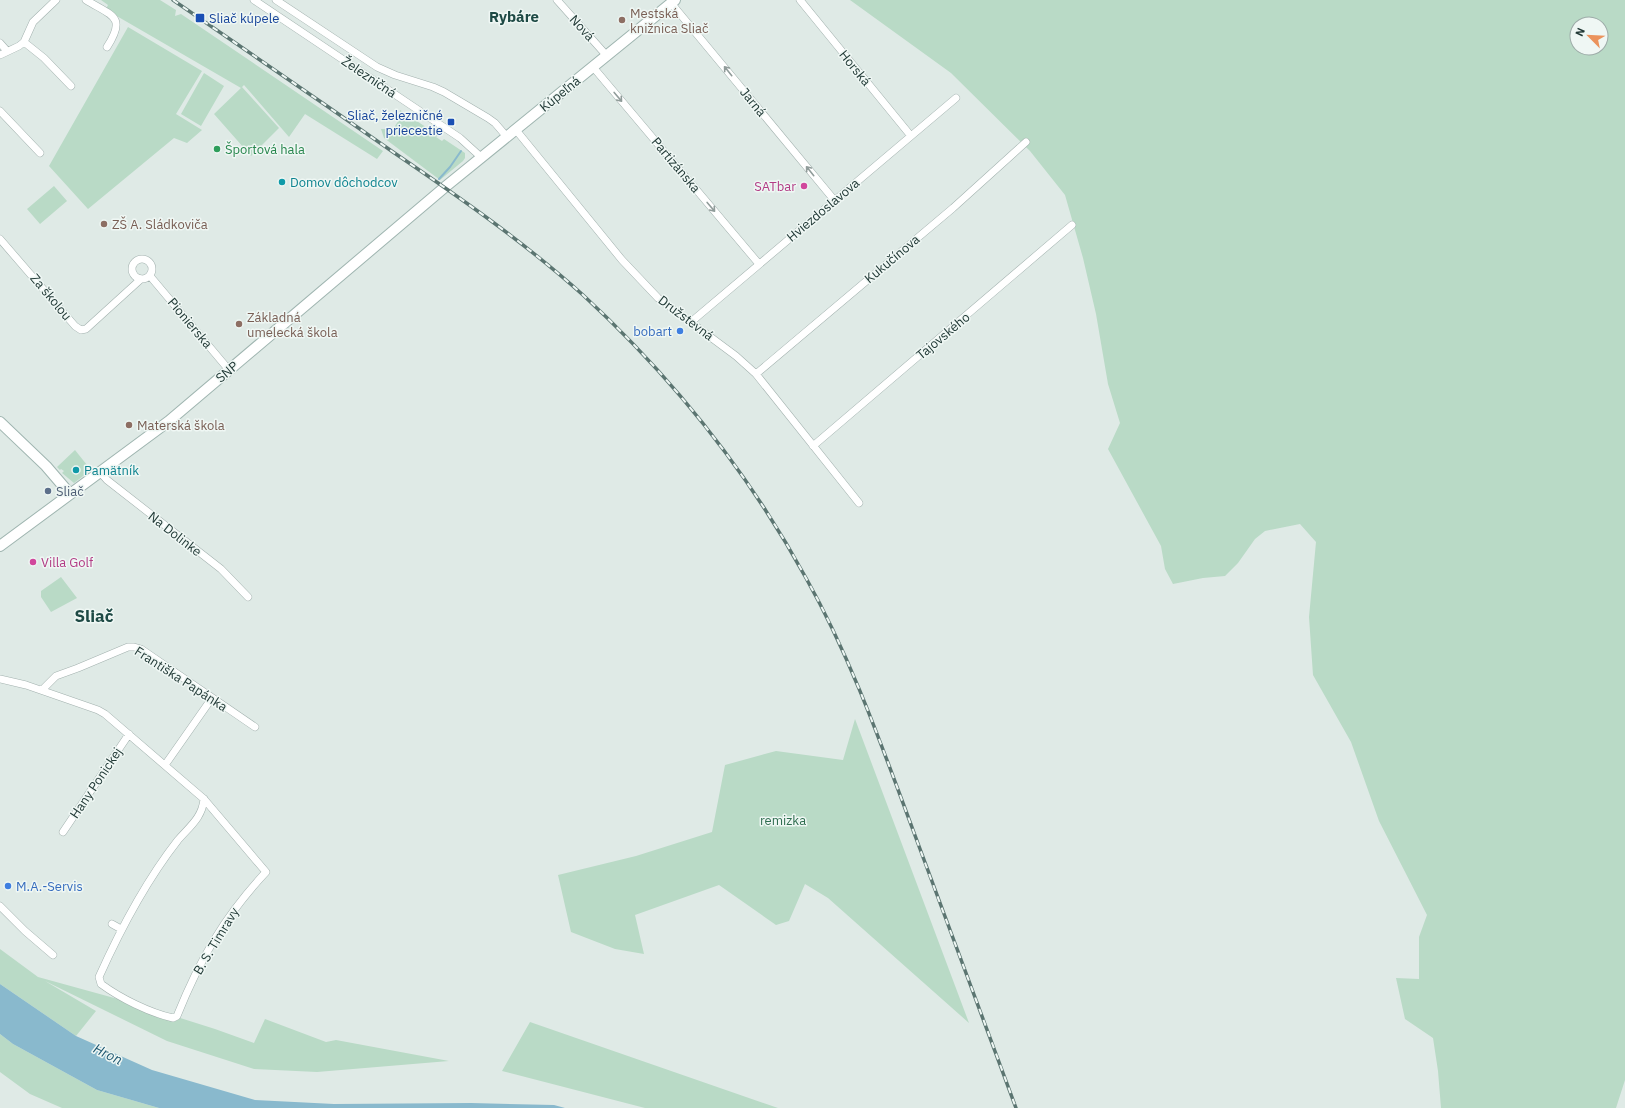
<svg xmlns="http://www.w3.org/2000/svg" width="1625" height="1108" viewBox="0 0 1625 1108" font-family="'IBM Plex Sans',sans-serif">
<style>
.green{fill:#b9dac6;fill-rule:evenodd}
.water{fill:#89b9cd}
.lines{fill:none;stroke-linecap:round;stroke-linejoin:round}
.stream{stroke:#89b9cd;stroke-width:2}
.street-casing{stroke:#a2b1ae;stroke-width:8}
.secondary-casing{stroke:#9fb5b0;stroke-width:12}
.street{stroke:#fff;stroke-width:7}
.secondary{stroke:#fff;stroke-width:10}
.rail-casing{stroke:#5b7571;stroke-width:3.5}
.rail{stroke:#eff7f4;stroke-width:2;stroke-dasharray:6;stroke-linecap:butt}
.oneway{stroke:#909c9a}
.transit-dot{fill:#1a4fb4;stroke:#eff7f4;stroke-width:1.5}
.education-dot{fill:#8d6e63;stroke:#eff7f4;stroke-width:1.5}
.leisure-dot{fill:#2e9e5b;stroke:#eff7f4;stroke-width:1.5}
.culture-dot{fill:#0f9aa8;stroke:#eff7f4;stroke-width:1.5}
.hotel-dot{fill:#d1479c;stroke:#eff7f4;stroke-width:1.5}
.shop-dot{fill:#3f7fe0;stroke:#eff7f4;stroke-width:1.5}
.service-dot{fill:#5c6f8a;stroke:#eff7f4;stroke-width:1.5}
.labels{text-anchor:middle;dominant-baseline:central;stroke-width:3;stroke-linejoin:round;paint-order:stroke}
.education-label{font-size:13px;fill:#785e54;stroke:#eff7f4;text-anchor:start}
.transit-label{font-size:13px;fill:#164399;stroke:#eff7f4;text-anchor:start}
.street-label{font-size:13px;fill:#213936;stroke:#eff7f4}
.leisure-label{font-size:13px;fill:#27864d;stroke:#eff7f4;text-anchor:start}
.culture-label{font-size:13px;fill:#0d838f;stroke:#eff7f4;text-anchor:start}
.hotel-label{font-size:13px;fill:#b23c85;stroke:#eff7f4;text-anchor:end}
.shop-label{font-size:13px;fill:#366cbe;stroke:#eff7f4;text-anchor:end}
.service-label{font-size:13px;fill:#4e5e75;stroke:#eff7f4;text-anchor:start}
.park-label{font-size:13px;fill:#2e6d4f;stroke:#eff7f4}
.water-label{font-size:14px;font-style:italic;fill:#1f5871;stroke:#eff7f4}
.quarter-label{font-size:15px;font-weight:bold;fill:#1e4a45;stroke:#eff7f4}
.district-label{font-size:17px;font-weight:bold;fill:#1e4a45;stroke:#eff7f4}
</style>
<rect width="100%" height="100%" fill="#dfeae6"/>
<path class="green" d="M101,0H160L176,10L175,16L181,14L383,151L377,159L305,114L289,137L244,85L241,88L115,15L106,9L108,5Z
M850,0H1625V1080L1616,1108H1441L1438,1071L1433,1038L1405,1019L1396,978L1419,979V937L1427,915L1379,821L1351,742L1313,675L1309,617L1316,542L1300,524L1265,531L1255,539L1238,563L1225,576L1203,578L1173,584L1165,569L1161,546L1108,449L1120,423L1108,384L1096,314L1083,258L1065,195L1030,151L951,73ZM1577,24H1601V48H1577Z
M128,27L202,71L176,114L202,130L187,143L174,138L88,209L49,166Z
M204,73L224,86L201,126L181,114Z
M242,87L279,128L251,156L214,114Z
M400,110L438,135L436,137L442,141L444,139L465,153V158L463,161L440,180L384,138L381,129H393L399,120Z
M54,186L67,201L40,224L27,209Z
M75,450L91,470L74,483L62,473L64,471L61,469L60,470L57,467Z
M61,577L77,598L51,612L41,597V591Z
M855,719L969,1023L828,898L805,884L789,921L776,925L719,885L635,915L644,954L615,949L571,932L558,875L636,856L712,832L725,765L776,751L843,760Z
M0,949L38,977L136,1004L215,1029L254,1043L265,1019L326,1042L336,1040L449,1061L317,1072L254,1069L167,1041L45,981L96,1011L76,1036L0,984Z
M530,1022L778,1108H645L502,1071Z
M0,1034L13,1044L97,1090L159,1108H62L30,1094L0,1072Z"/>
<path class="water" d="M0,984L76,1036L152,1070L255,1100L334,1104L471,1103L554,1105L565,1108H159L97,1090L13,1044L0,1034Z"/>
<g class="lines">
<path class="stream" d="M439,179L450,167L461,151"/>
<defs>
<path id="street" d="M86,0C112,16 127,16 107,47
M254,0L460,138L482,158
M276,0L377,67L395,75L433,87L444,92L488,118L495,123L507,137
M557,0L607,56
M800,0L911,136
M671,3L835,201
M24,42L44,58L71,86
M0,43L7,51
M0,55L19,46L24,42L33,22L56,0
M593,67L759,264
M0,111L40,153
M516,130L622,260L658,298L736,356L756,374L859,503
M0,239L75,326L81,330L86,329L141,279
M132 269a10 10 0 1 1 20 0a10 10 0 1 1-20 0Z
M150,276L229,370
M691,322L956,98
M756,374L953,208L1026,142
M813,446L1072,225
M100,472L107,480L221,569L248,597
M0,679L26,685L98,710L105,714L204,799L266,872C224,917 200,959 177,1016L173,1018C150,1013 120,998 101,984L99,977C121,928 145,882 178,840C190,826 202,818 204,799
M42,690L56,676L78,668L128,647H134L141,649L255,727
M165,765L212,698
M63,832L129,734
M0,906L25,931L53,955
M112,924L121,929"/>
<path id="secondary" d="M0,422L46,466L70,494
M0,546L169,421L445,187L675,0"/>
</defs>
<use href="#street" class="street-casing"/>
<use href="#secondary" class="secondary-casing"/>
<use href="#street" class="street"/>
<use href="#secondary" class="secondary"/>
<defs>
<path id="rail" d="M173,0C247,51 320,101 393,152C459,197 524,242 583,295C672,377 748,472 806,578C851,658 881,744 913,830C947,923 982,1015 1016,1108"/>
</defs>
<use href="#rail" class="rail-casing"/>
<use href="#rail" class="rail"/>
</g>
<defs><path id="oneway-shaft" d="M-6 0H5M1.5-3L5.5 0L1.5 3" fill="none" stroke-width="1.6" stroke-linecap="round" stroke-linejoin="round"/></defs>
<g class="oneway">
<use href="#oneway-shaft" transform="translate(728 71) rotate(-129)"/>
<use href="#oneway-shaft" transform="translate(618 97) rotate(50)"/>
<use href="#oneway-shaft" transform="translate(810 171) rotate(-129)"/>
<use href="#oneway-shaft" transform="translate(711 207) rotate(50)"/>
</g>
<g class="transit-dot">
<rect x="195" y="13" width="10" height="10" rx="2"/>
<rect x="447" y="118" width="8" height="8" rx="2"/>
</g>
<g class="education-dot">
<circle cx="622" cy="20" r="4"/>
<circle cx="104" cy="224" r="4"/>
<circle cx="239" cy="324" r="4"/>
<circle cx="129" cy="425" r="4"/>
</g>
<circle class="leisure-dot" cx="217" cy="149" r="4"/>
<g class="culture-dot">
<circle cx="282" cy="182" r="4"/>
<circle cx="76" cy="470" r="4"/>
</g>
<g class="hotel-dot">
<circle cx="804" cy="186" r="4"/>
<circle cx="33" cy="562" r="4"/>
</g>
<g class="shop-dot">
<circle cx="680" cy="331" r="4"/>
<circle cx="8" cy="886" r="4"/>
</g>
<circle class="service-dot" cx="48" cy="491" r="4"/>
<g class="labels">
<g class="education-label">
<text x="630" y="13">Mestská<tspan x="630" dy="15">knižnica Sliač</tspan></text>
<text x="112" y="224">ZŠ A. Sládkoviča</text>
<text x="247" y="317">Základná<tspan x="247" dy="15">umelecká škola</tspan></text>
<text x="137" y="425">Materská škola</text>
</g>
<g class="transit-label">
<text x="209" y="18">Sliač kúpele</text>
<text x="443" y="115" text-anchor="end">Sliač, železničné<tspan x="443" dy="15">priecestie</tspan></text>
</g>
<g class="street-label">
<text transform="translate(582 28) rotate(48)">Nová</text>
<text transform="translate(855 68) rotate(51)">Horská</text>
<text transform="translate(369 77) rotate(34)">Železničná</text>
<text transform="translate(560 94) rotate(-39)">Kúpeľná</text>
<text transform="translate(753 102) rotate(51)">Jarná</text>
<text transform="translate(676 165) rotate(50)">Partizánska</text>
<text transform="translate(823 210) rotate(-40)">Hviezdoslavova</text>
<text transform="translate(892 259) rotate(-40)">Kukučínova</text>
<text transform="translate(51 297) rotate(50)">Za školou</text>
<text transform="translate(686 318) rotate(37)">Družstevná</text>
<text transform="translate(190 323) rotate(50)">Pionierska</text>
<text transform="translate(943 336) rotate(-40)">Tajovského</text>
<text transform="translate(227 372) rotate(-40)">SNP</text>
<text transform="translate(175 534) rotate(38)">Na Dolinke</text>
<text transform="translate(181 679) rotate(33)">Františka Papánka</text>
<text transform="translate(96 783) rotate(-56)">Hany Ponickej</text>
<text transform="translate(216 941) rotate(-59)">B. S. Timravy</text>
</g>
<g class="leisure-label">
<text x="225" y="149">Športová hala</text>
</g>
<g class="culture-label">
<text x="290" y="182">Domov dôchodcov</text>
<text x="84" y="470">Pamätník</text>
</g>
<g class="hotel-label">
<text x="796" y="186">SATbar</text>
<text x="41" y="562" text-anchor="start">Villa Golf</text>
</g>
<g class="shop-label">
<text x="672" y="331">bobart</text>
<text x="16" y="886" text-anchor="start">M.A.-Servis</text>
</g>
<g class="service-label">
<text x="56" y="491">Sliač</text>
</g>
<g class="park-label">
<text x="783" y="820">remizka</text>
</g>
<g class="water-label">
<text transform="translate(108 1054) rotate(26)">Hron</text>
</g>
<g class="quarter-label">
<text x="514" y="16">Rybáre</text>
</g>
<g class="district-label">
<text x="94" y="616">Sliač</text>
</g>
</g>
<g transform="translate(1589 36) rotate(294)"><circle r="19" fill="#eff7f4" stroke="#9daba8"/>
<path d="M0-3L7 15L0 10L-7 15Z" fill="#eb935c"/>
<text y="-6" font-size="11" font-weight="bold" text-anchor="middle" fill="#213936">N</text>
</g>
</svg>
